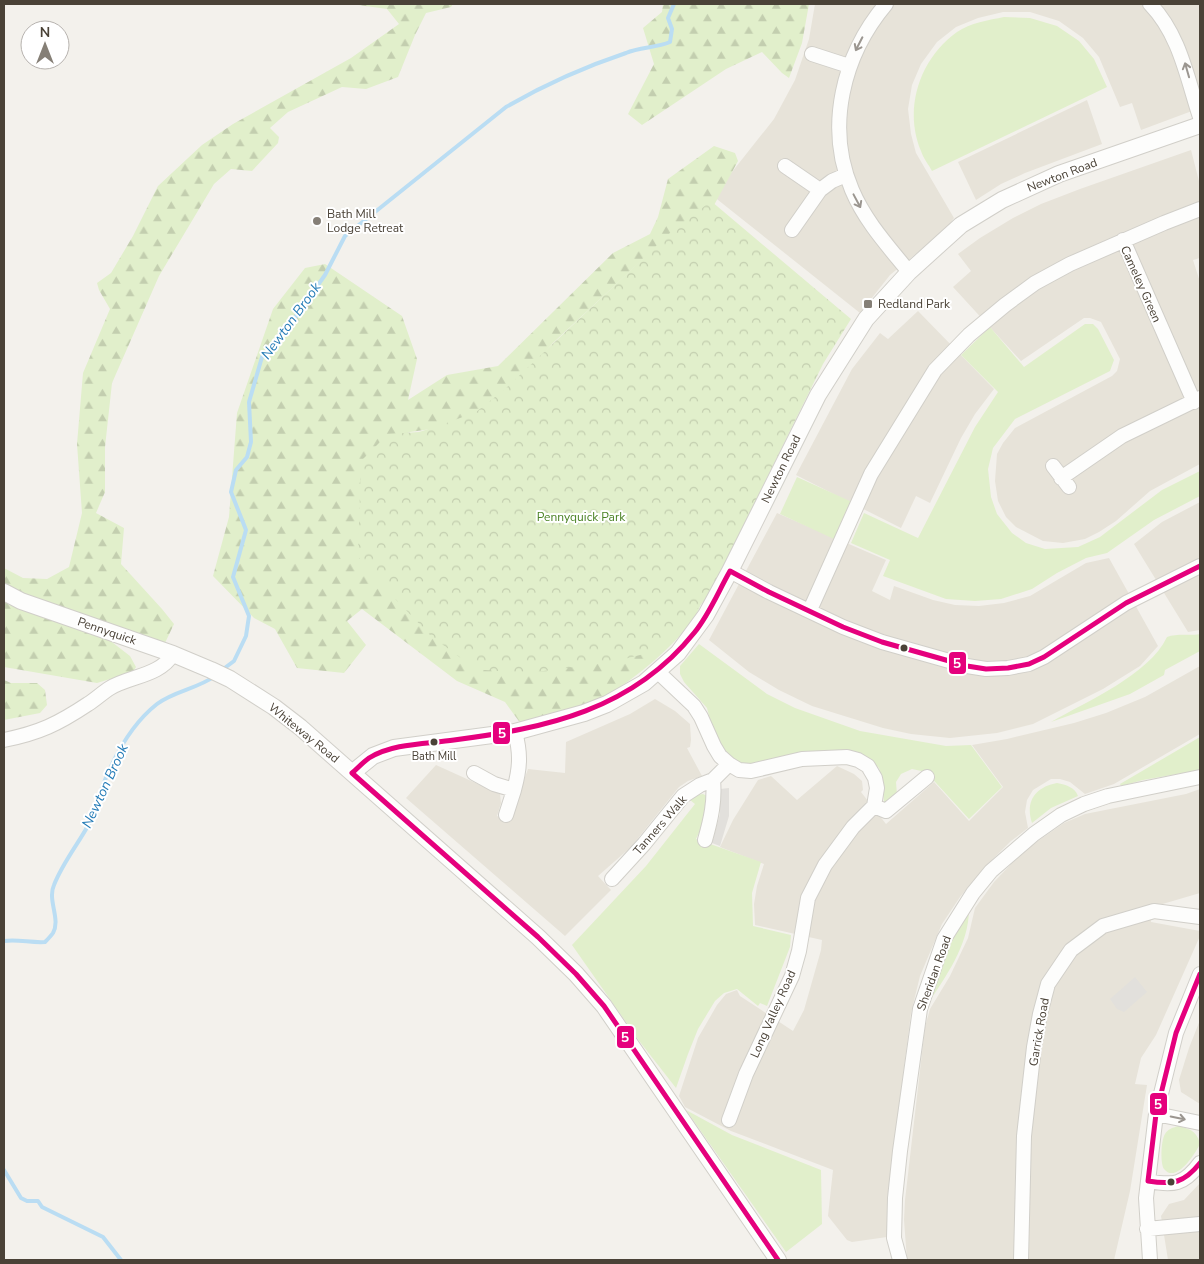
<svg xmlns="http://www.w3.org/2000/svg" width="1204" height="1264" viewBox="0 0 1204 1264" font-family="'Nunito Sans',sans-serif">
<style>
.residential{fill:#e7e3d9}
.grass{fill:#e1efcb}
.forest{fill:url(#forest-firs)}
.park{fill:url(#park-crowns)}
.parking{fill:#e2e0dc}
.lines{fill:none;stroke-linecap:round;stroke-linejoin:round}
.stream{stroke:#baddf3;stroke-width:4}
.minor-casing{stroke:#d1cfc9;stroke-width:16}
.tertiary-casing{stroke:#d1cfc9;stroke-width:18}
.minor{stroke:#fdfdfc;stroke-width:14}
.tertiary{stroke:#fdfdfc;stroke-width:16}
.bus-1-casing{stroke:#fff;stroke-width:9}
.bus-1{stroke:#e5007d;stroke-width:5}
.oneway{stroke:#9b9690}
.poi-dot{fill:#857f76;stroke:#fff;stroke-width:2}
.bus-dot{fill:#4a4237;stroke:#fff;stroke-width:2}
.labels{text-anchor:middle;dominant-baseline:central;stroke-width:4;stroke-linejoin:round;paint-order:stroke}
.bus-label{font-size:11px;fill:#4a4237;stroke:#fff}
.street-label{font-size:12px;fill:#4a4237;stroke:#fff}
.poi-label{font-size:12px;fill:#4a4237;stroke:#fff;text-anchor:start}
.park-label{font-size:12px;fill:#4a8224;stroke:#fff}
.water-label{font-size:14px;font-style:italic;fill:#257cb7;stroke:#fff}
.line-badge{stroke:#fff;stroke-width:2}
.badge-label{font-size:14px;text-anchor:middle;font-weight:bold;fill:#fff}
</style>
<defs>
<pattern id="forest-firs" width="22" height="20" patternUnits="userSpaceOnUse" patternTransform="scale(1.25)"><rect width="22" height="20" fill="#e1efcb"/><path d="M5 1l3.5 6h-7zM16 11l3.5 6h-7z" fill="#c3ceaf"/></pattern>
<pattern id="park-crowns" width="20" height="18" patternUnits="userSpaceOnUse" patternTransform="scale(1.25)"><rect width="20" height="18" fill="#e1efcb"/><path d="M2 6a3 3 0 1 1 6 0M12 15a3 3 0 1 1 6 0" fill="none" stroke="#c3ceaf"/></pattern>
</defs>
<rect width="100%" height="100%" fill="#f3f1ec"/>
<path class="residential" d="M815,4H1200V108L1141,130L1132,103L1120,107L1099,57L1083,38L1059,21L1030,12H1003L978,18L956,27L937,42L921,64L912,85L908,109L911,134L916,153L954,218L946,229L890,275L860,313L713,196L774,119L795,80L809,39Z
M1087,100L1102,144L1025,173L1001,184L976,200L958,162Z
M1191,150L1200,185V258L1193,260L1200,282V464L1150,491L1116,521L1099,532L1085,539L1063,543L1043,541L1016,527L1006,517L998,501L995,481L997,454L1003,443L1015,428L1112,376L1117,371L1120,359L1101,322L1090,318H1084L1021,361L953,287L971,271L958,254L980,238L1013,218L1041,204L1080,189Z
M918,311L994,389L975,414L961,438L930,503L916,496L901,528L796,475L852,369L880,333L888,339Z
M1200,502V630L1188,632L1134,544L1162,522Z
M777,513L886,560L872,591L890,600L894,586L933,600L955,605L979,606L1004,603L1030,596L1086,563L1109,558L1158,646L1140,666L1103,689L1033,724L997,733L950,738L911,734L883,728L812,706L779,690L749,672L709,640Z
M1200,666V734L1114,784L1085,794L1070,782L1060,779H1051L1033,790L1027,800L1025,812L1028,828L1011,841L983,869L960,897L942,924L920,976L911,1013L887,1200V1237L852,1242L847,1240L828,1216L833,1170L731,1131L685,1107L679,1096L698,1038L717,1005L726,994L737,990L740,996L793,1031L804,1010L821,950L822,940L755,925L754,904L757,886L764,864L720,847L733,820L758,780L771,776L797,800L837,766L854,774L862,781L863,790L861,792L886,824L934,782L969,821L1003,787L972,745L1007,739L1074,723L1106,713L1145,697Z
M655,699L675,711L690,724L691,740L690,747L687,748L702,776L688,781L679,787L631,847L598,876L611,890L565,936L406,798L436,765L500,794L501,803L497,816L509,821L528,769L565,773L566,742L630,714Z
M1200,789V893L1149,908L1151,922L1200,931V936L1156,1035L1141,1058L1135,1084L1147,1085L1130,1191L1114,1260H907L904,1220L905,1200L925,1027L930,1009L950,976L968,938L975,908L994,882L1013,862L1032,845L1064,823L1085,814L1186,794Z
M1200,1020V1104L1181,1092L1179,1080L1189,1048Z
M1200,1183V1260H1168L1161,1216L1169,1204L1184,1200Z"/>
<path class="grass" d="M1004,17L1030,18L1057,26L1079,41L1094,59L1107,87L932,171C929,165 923,158 921,151C903,109 920,58 957,32C970,23 989,20 1004,17Z
M1085,324H1093L1098,329L1114,360L1110,371L1015,419L993,448L988,469L991,497L997,514L1012,533L1026,543L1045,549L1078,547L1100,537L1162,490L1200,471V496L1154,520L1107,553L1086,558L1057,573L1032,589L1001,599L975,601L946,599L883,576L890,560L851,543L864,513L918,538L975,427L998,392L961,355L990,327L1024,367Z
M797,477L852,502L834,539L780,514Z
M1200,634V651L1165,670L1164,675L1130,694L1051,722C1087,701 1149,675 1167,637C1177,633 1190,636 1200,634Z
M699,644L767,694L795,708L860,731L946,746L971,745L1002,787L969,819L926,772L912,769L901,774L896,782L897,795L892,800L884,802L882,780L879,768L869,759L845,752L752,766L733,763L717,746L707,708L684,682L680,674V666Z
M1200,737V770L1143,780L1121,786L1120,784Z
M1057,783C1066,785 1075,787 1078,796L1051,808L1032,823C1025,802 1035,787 1057,783Z
M703,794L707,796C708,811 703,826 696,839L761,862L752,893L753,926L791,935L790,947L767,1006L760,1003L758,1006L737,989L724,993L715,1001L698,1029L688,1054L676,1088L640,1042L572,945L646,866L695,804L690,800L697,795Z
M969,909C969,946 945,977 926,1007L950,939Z
M686,1110L732,1135L821,1170L822,1224L786,1252Z
M1178,1126C1190,1129 1197,1131 1200,1144C1195,1154 1176,1184 1164,1169C1160,1164 1161,1140 1165,1134C1168,1129 1172,1128 1178,1126Z"/>
<path class="forest" d="M351,4H453L451,7L426,13L415,35L398,77L366,89L342,87L288,112L270,128L279,137L278,143L252,171L231,169L214,184L159,276L112,383L105,447V492L96,513L124,528L121,564L162,609L174,624L165,643L108,639L130,656L136,667L133,672L97,683L4,667V568L23,578L47,579L69,567L82,513L77,444L83,373L110,309L99,290L97,283L111,273L133,236L158,186L202,145L233,124L351,58L399,24L387,9Z
M663,4H809L802,43L789,78L782,73L762,52L726,69L642,125L628,114L654,64L643,28L662,12Z
M714,146L735,153L738,161L713,207L642,260L553,343L522,378L478,414L438,428L410,432L387,442L701,603C693,634 623,690 594,702C571,712 544,717 521,724L505,702L457,681L362,609L347,621L366,645L344,673L297,668L275,629L254,618L213,576L229,517L237,413L273,309L305,268L325,264L402,316L417,359L408,400L447,375L498,366L613,253L650,234L658,217L668,179Z
M4,680L11,683H37L45,690L47,705L40,713L4,720Z"/>
<path class="park" d="M711,201L851,319L823,364L725,563L705,600L683,625L656,651L612,662L536,672H513L484,670L462,659L431,636L370,573L358,556L361,461L388,434L419,432L444,424L476,412L504,390L670,233Z"/>
<path class="parking" d="M729,788V816L720,846L712,843L720,814V789Z
M1135,977L1147,992L1124,1012L1117,1009L1110,999Z"/>
<g class="lines">
<path class="stream" d="M222,670L234,661L246,636L249,616L233,577L246,530L231,492L236,470L247,457L251,442L249,402L262,357L282,336L325,275L345,236L506,107C544,85 584,67 626,53C640,47 656,48 670,42L672,29L668,18L674,4
M4,941C18,939 31,943 45,942C48,939 51,936 53,933C61,919 47,900 54,885C63,862 79,843 90,822C94,813 96,802 100,793C112,760 129,726 157,704C174,691 197,689 215,676
M4,1170L21,1198L27,1201H38L42,1207L103,1237L121,1260"/>
<defs>
<path id="minor" d="M886,4C843,55 825,127 852,190C865,221 888,246 909,272
M1150,4C1180,35 1187,78 1200,117
M812,54L849,66
M785,166L820,190L792,230
M820,190L832,181L846,175
M1123,240L1194,402
M1053,466L1069,487
M1061,478L1122,436L1200,398
M730,571L769,592L843,627L882,642L967,666L986,669L1008,668L1029,664L1044,657L1126,603L1200,566
M810,610L871,474L935,370L969,335L1005,305L1035,283L1070,264L1164,223L1200,209
M658,672L694,706L701,717L714,746L720,756L729,764L739,770L751,771L802,759L847,757L858,760L868,766L875,778L877,788L874,806L853,827L825,865L808,898L799,951L792,976L746,1074L729,1120
M4,740C39,733 58,724 88,704C96,699 102,693 110,688C130,676 160,676 173,654
M474,773L494,784L514,790C520,768 521,754 515,732
M874,806L886,811L927,777
M506,815L514,790
M705,840C711,819 715,801 713,780
M612,879L644,844L683,796L700,785L713,780L729,764
M1156,1114L1200,1123
M1148,1181C1173,1186 1184,1185 1200,1163
M1147,1229L1200,1224
M900,1260L894,1238L895,1198L900,1151L920,1009L944,939L973,893L991,871L1034,834L1061,815L1084,804L1108,796L1200,777
M1021,1260L1024,1136L1034,1047L1040,1014L1048,984L1071,950L1103,926L1154,911L1200,917
M1150,1260L1146,1198L1156,1114L1176,1033L1200,974"/>
<path id="tertiary" d="M4,592L21,601L173,654L211,670L230,679L274,707L300,727L538,937L576,974L604,1006L778,1260
M352,773L373,756L394,748L515,732L584,713L607,704L644,683L678,653L706,615L730,571L818,395L866,319L909,272L961,225L1002,200L1059,174L1200,125"/>
</defs>
<use href="#minor" class="minor-casing"/>
<use href="#tertiary" class="tertiary-casing"/>
<use href="#minor" class="minor"/>
<use href="#tertiary" class="tertiary"/>
<defs>
<path id="bus-1" d="M1200,974L1176,1033L1156,1114L1148,1181C1173,1185 1184,1183 1200,1163
M778,1260L604,1006L576,974L538,937L352,773C358,768 363,762 369,758C393,743 427,744 454,740C547,728 632,710 694,633C709,615 718,592 730,571L769,592L843,627L882,642L967,666L986,669L1008,668L1029,664L1044,657L1126,603L1200,566"/>
</defs>
<use href="#bus-1" class="bus-1-casing"/>
<use href="#bus-1" class="bus-1"/>
</g>
<defs><path id="oneway-shaft" d="M-6 0H5M1.5-3L5.5 0L1.5 3" fill="none" stroke-width="1.6" stroke-linecap="round" stroke-linejoin="round" transform="scale(1.25)"/></defs>
<g class="oneway">
<use href="#oneway-shaft" transform="translate(859 44) rotate(117)"/>
<use href="#oneway-shaft" transform="translate(1187 70) rotate(-106)"/>
<use href="#oneway-shaft" transform="translate(857 201) rotate(62)"/>
<use href="#oneway-shaft" transform="translate(1178 1118) rotate(12)"/>
</g>
<g class="poi-dot">
<circle cx="317" cy="221" r="5"/>
<rect x="863" y="299" width="10" height="10" rx="2.5"/>
</g>
<g class="bus-dot">
<circle cx="904" cy="648" r="4.5"/>
<circle cx="434" cy="742" r="4.5"/>
<circle cx="1171" cy="1182" r="4.5"/>
</g>
<g class="labels">
<g class="bus-label">
<text x="434" y="756">Bath Mill</text>
</g>
<g class="street-label">
<text transform="translate(1062 175) rotate(-21)">Newton Road</text>
<text transform="translate(1141 284) rotate(66)">Cameley Green</text>
<text transform="translate(781 469) rotate(-64)">Newton Road</text>
<text transform="translate(107 631) rotate(19)">Pennyquick</text>
<text transform="translate(304 733) rotate(39)">Whiteway Road</text>
<text transform="translate(660 825) rotate(-49)">Tanners Walk</text>
<text transform="translate(934 973) rotate(-70)">Sheridan Road</text>
<text transform="translate(773 1014) rotate(-66)">Long Valley Road</text>
<text transform="translate(1039 1032) rotate(-80)">Garrick Road</text>
</g>
<g class="poi-label">
<text x="327" y="214">Bath Mill<tspan x="327" dy="14">Lodge Retreat</tspan></text>
<text x="878" y="304">Redland Park</text>
</g>
<g class="park-label">
<text x="581" y="517">Pennyquick Park</text>
</g>
<g class="water-label">
<text transform="translate(291 321) rotate(-54)">Newton Brook</text>
<text transform="translate(105 786) rotate(-65)">Newton Brook</text>
</g>
</g>
<g class="line-badge">
<rect x="948" y="651" width="19" height="24" rx="5" fill="#e5007d"/>
<rect x="492" y="721" width="19" height="24" rx="5" fill="#e5007d"/>
<rect x="616" y="1025" width="19" height="24" rx="5" fill="#e5007d"/>
<rect x="1149" y="1092" width="19" height="24" rx="5" fill="#e5007d"/>
</g>
<g class="badge-label">
<text x="957" y="668">5</text>
<text x="502" y="738">5</text>
<text x="625" y="1042">5</text>
<text x="1158" y="1109">5</text>
</g>
<rect width="1204" height="1264" fill="none" stroke="#4a4237" stroke-width="10"/>
<g transform="translate(45 45)"><circle r="24" fill="#ffffff" stroke="#b7b3af"/>
<path d="M0-4L9 19L0 12L-9 19Z" fill="#857f76"/>
<text y="-8" font-size="14" font-weight="bold" text-anchor="middle" fill="#4a4237">N</text>
</g>
</svg>
